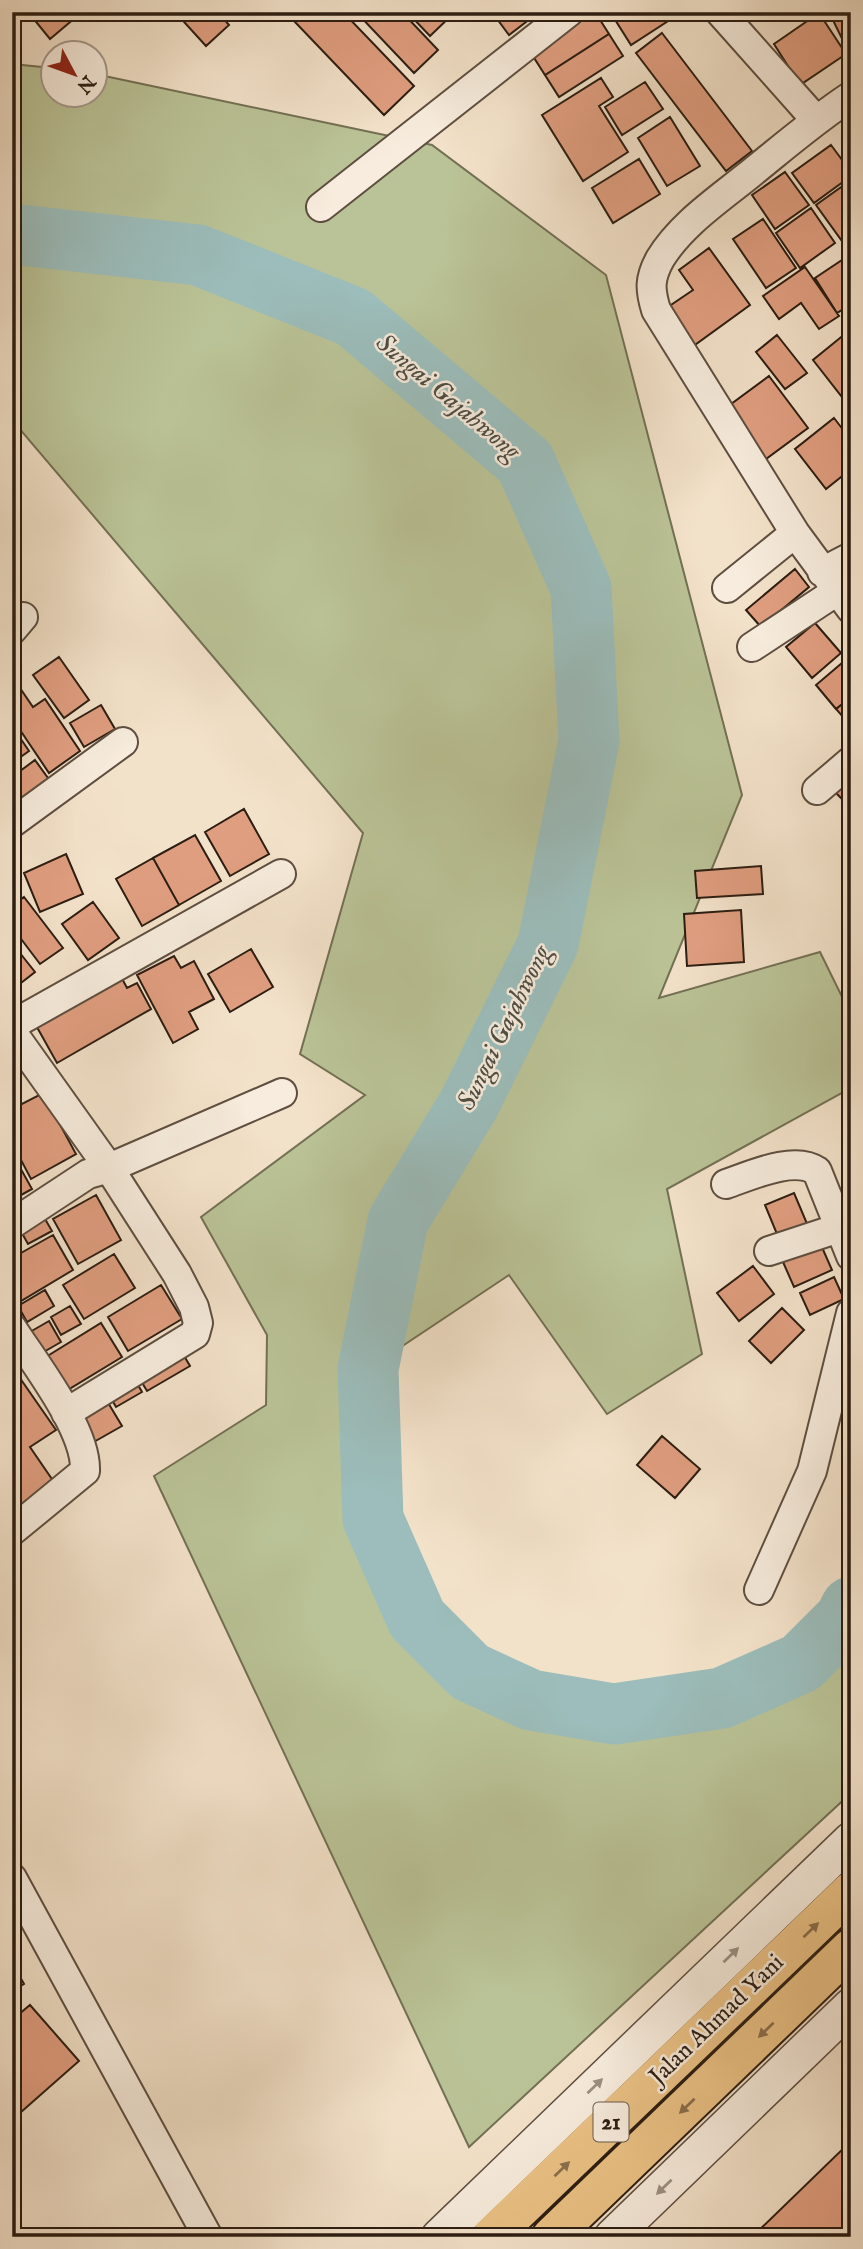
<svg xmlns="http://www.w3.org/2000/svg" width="863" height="2249" viewBox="0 0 863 2249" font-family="'IM FELL English',serif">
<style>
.green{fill:#bac397;stroke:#737054;stroke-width:2}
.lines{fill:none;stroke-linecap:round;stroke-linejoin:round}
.river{stroke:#9cbdbb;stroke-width:61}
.building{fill:#e09e80;stroke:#2c1d12;stroke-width:2}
.minor-casing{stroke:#5e4e40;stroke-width:32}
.tertiary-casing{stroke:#5e4e40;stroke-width:38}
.trunk-casing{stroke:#2c1d12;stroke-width:42}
.minor{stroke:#f7ecdd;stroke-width:28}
.tertiary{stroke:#f7ecdd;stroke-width:35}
.trunk{stroke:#eac185;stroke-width:38}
.oneway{fill:#8b6f4c}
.oneway2{fill:#9c8f82}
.labels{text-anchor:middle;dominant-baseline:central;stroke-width:5;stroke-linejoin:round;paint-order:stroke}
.shield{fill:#f7ecdd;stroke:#695b4f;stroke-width:2}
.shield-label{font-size:23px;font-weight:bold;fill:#2c1d12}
.street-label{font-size:24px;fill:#2c1d12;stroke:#f7ecdd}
.water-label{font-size:26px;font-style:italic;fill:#4e4d45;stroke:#f7ecdd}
</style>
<rect width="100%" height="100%" fill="#f3e2ca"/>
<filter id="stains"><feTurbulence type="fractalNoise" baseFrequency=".00286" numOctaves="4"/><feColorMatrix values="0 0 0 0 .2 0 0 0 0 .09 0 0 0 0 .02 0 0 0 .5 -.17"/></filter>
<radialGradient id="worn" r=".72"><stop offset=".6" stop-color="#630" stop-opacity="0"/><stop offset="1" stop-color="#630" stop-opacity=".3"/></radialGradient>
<path class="green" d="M12,64L52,68V94H94L95,74L432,145L606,275L742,795L659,998L820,952L851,1015V1088L667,1189L702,1354L607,1414L509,1275L368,1369L417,1619L531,1700L614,1714L845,1620L851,1607V1793L469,2147L154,1476L266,1405L267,1335L201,1217L365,1095L300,1054L363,833L12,420Z"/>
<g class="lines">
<path class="river" d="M12,234L198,255L353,317L525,462L581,588L589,741L548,944L469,1104L398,1221L368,1369L373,1519L417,1619L470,1672L531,1700L614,1714L722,1698L801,1663L845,1619L851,1607"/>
</g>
<path class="building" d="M28,12H82L50,39Z
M175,12H218L229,25L206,46Z
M306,12H343L414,86L384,115L295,22Z
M356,12H402L438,50L414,73Z
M407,12H455L430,36Z
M492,12H539L509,35Z
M595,12L609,34L545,75L531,53Z
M624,12H682L631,45L614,18Z
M829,12H851L850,55Z
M819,13L846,54L800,85L774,44Z
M662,33L752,151L726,171L636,53Z
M609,34L623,56L559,97L545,75Z
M601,78L613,97L599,106L628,152L583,181L542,115Z
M645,82L663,109L622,135L605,107Z
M670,117L700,166L667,186L638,138Z
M831,145L851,172V176L814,203L792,173Z
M639,159L660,194L613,223L592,188Z
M785,172L809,205L775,229L752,195Z
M851,180V245L847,248L816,205Z
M811,208L835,243L800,268L776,233Z
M763,219L796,268L766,288L733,239Z
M709,248L750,305L692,347L665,309L693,290L679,270Z
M851,254V304L837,313L815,278Z
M805,267L839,316L819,329L801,303L779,319L763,296Z
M851,329V390L842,397L813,360Z
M777,335L807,373L785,389L756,352Z
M769,376L808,428L762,462L723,410Z
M834,418L851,440V469L826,489L795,449Z
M795,569L809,587L761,627L746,610Z
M815,623L841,653L812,678L786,647Z
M59,657L89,700L64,718L33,675Z
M849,657L851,660V697L836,709L816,685Z
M20,688L33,707L45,699L80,751L49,773L12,718V693Z
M851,697V726L836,709Z
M101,705L115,729L84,747L70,723Z
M12,726L29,751L12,763Z
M35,760L53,785L22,808L12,796V777Z
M851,765V800L847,804L829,786Z
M244,809L269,854L230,876L205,832Z
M195,835L221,881L179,905L153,858Z
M66,854L83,894L40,912L24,873Z
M153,858L179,905L142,926L116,879Z
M12,866L21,879L12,885Z
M761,866L763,894L697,898L695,871Z
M24,897L63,948L40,964L12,927V906Z
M93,902L119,938L88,960L62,924Z
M741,910L744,962L687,966L684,914Z
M12,943L35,972L12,990Z
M251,949L273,987L230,1012L208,974Z
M174,956L181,968L194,961L214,999L189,1012L198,1029L173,1043L137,975Z
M118,971L127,988L137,983L151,1009L57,1063L33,1020Z
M43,1093L76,1154L31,1179L12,1143V1109Z
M12,1153L32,1189L12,1200Z
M794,1193L808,1226L779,1239L765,1205Z
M96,1195L121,1240L78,1264L53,1219Z
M41,1212L52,1231L28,1244L18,1226Z
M53,1235L73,1270L21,1301L12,1285V1258Z
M821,1245L832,1270L794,1287L783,1262Z
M114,1254L135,1288L84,1319L63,1285Z
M753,1266L774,1294L739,1321L717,1293Z
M834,1277L844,1299L810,1315L800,1293Z
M161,1285L182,1319L128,1351L108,1317Z
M45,1290L54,1306L27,1322L18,1306Z
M70,1306L81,1324L61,1335L51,1317Z
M782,1308L804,1330L771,1363L749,1341Z
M49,1321L61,1342L35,1357L23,1336Z
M101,1323L122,1357L61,1394L41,1360Z
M180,1349L190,1366L147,1391L137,1374Z
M134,1378L142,1392L116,1407L108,1393Z
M22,1381L56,1430L30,1447L56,1485L24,1508L12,1490V1388Z
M104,1396L122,1426L92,1443L75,1412Z
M662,1436L700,1469L675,1498L637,1465Z
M12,1963L24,1984L12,1991Z
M30,2005L79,2061L12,2120V2020Z
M851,2141V2237H752Z"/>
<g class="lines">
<defs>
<path id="minor" d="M720,12L816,120
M851,96C813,121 780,150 745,178C715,202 680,226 660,259C649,279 650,290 656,310L795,533L851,609
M321,207L569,12
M822,572L851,557
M727,588L795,533
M12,630L23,617
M752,647L837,591
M817,790L851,761
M12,823L123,742
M12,1025L281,874
M12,1032L109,1168L177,1274L194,1307L198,1323L195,1334L66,1413
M726,1184C750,1176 794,1155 817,1171L851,1256
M12,1224L88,1174L109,1168L282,1093
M769,1251L839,1228
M12,1328C35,1364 87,1430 85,1471L12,1531
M759,1590L812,1471L851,1313
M12,1878L208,2237"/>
<path id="tertiary" d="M439,2237L851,1840
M612,2237L851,2006"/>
<path id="trunk" d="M491,2237L851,1891
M551,2237L851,1948"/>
</defs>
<use href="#minor" class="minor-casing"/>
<use href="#tertiary" class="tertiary-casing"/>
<use href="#trunk" class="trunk-casing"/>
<use href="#minor" class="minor"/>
<use href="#tertiary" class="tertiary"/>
<use href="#trunk" class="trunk"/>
</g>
<defs><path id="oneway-solid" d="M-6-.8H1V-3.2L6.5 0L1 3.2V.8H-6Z" transform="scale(1.75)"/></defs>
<g class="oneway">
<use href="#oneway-solid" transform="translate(811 1930) rotate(-44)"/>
<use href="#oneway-solid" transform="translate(766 2030) rotate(136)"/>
<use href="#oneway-solid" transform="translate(687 2106) rotate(136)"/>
<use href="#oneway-solid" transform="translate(562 2169) rotate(-44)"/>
</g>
<g class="oneway2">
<use href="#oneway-solid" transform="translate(731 1955) rotate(-44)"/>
<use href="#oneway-solid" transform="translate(595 2086) rotate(-44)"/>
<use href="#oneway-solid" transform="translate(664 2187) rotate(136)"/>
</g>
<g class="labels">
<rect class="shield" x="593.5" y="2102.5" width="35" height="39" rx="5"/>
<g class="shield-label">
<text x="611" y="2122">21</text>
</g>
<g class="street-label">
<text transform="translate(717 2020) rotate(-44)">Jalan Ahmad Yani</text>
</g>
<g class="water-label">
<text transform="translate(448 397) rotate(40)">Sungai Gajahwong</text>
<text transform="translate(504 1028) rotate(-64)">Sungai Gajahwong</text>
</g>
</g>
<rect width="863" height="2249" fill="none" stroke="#f3e2ca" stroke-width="42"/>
<rect x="14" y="14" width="835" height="2221" fill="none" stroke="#2c1d12" stroke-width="3.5"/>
<rect x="21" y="21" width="821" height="2207" fill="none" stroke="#2c1d12" stroke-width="2"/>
<g transform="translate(74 74) rotate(131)"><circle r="33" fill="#f7ecdd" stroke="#a6998c" stroke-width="2"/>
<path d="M0-5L12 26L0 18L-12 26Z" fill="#8f2418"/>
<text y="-10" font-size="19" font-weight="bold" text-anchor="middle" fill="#2c1d12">N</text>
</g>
<rect width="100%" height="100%" filter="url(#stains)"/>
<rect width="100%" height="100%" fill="url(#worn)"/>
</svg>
